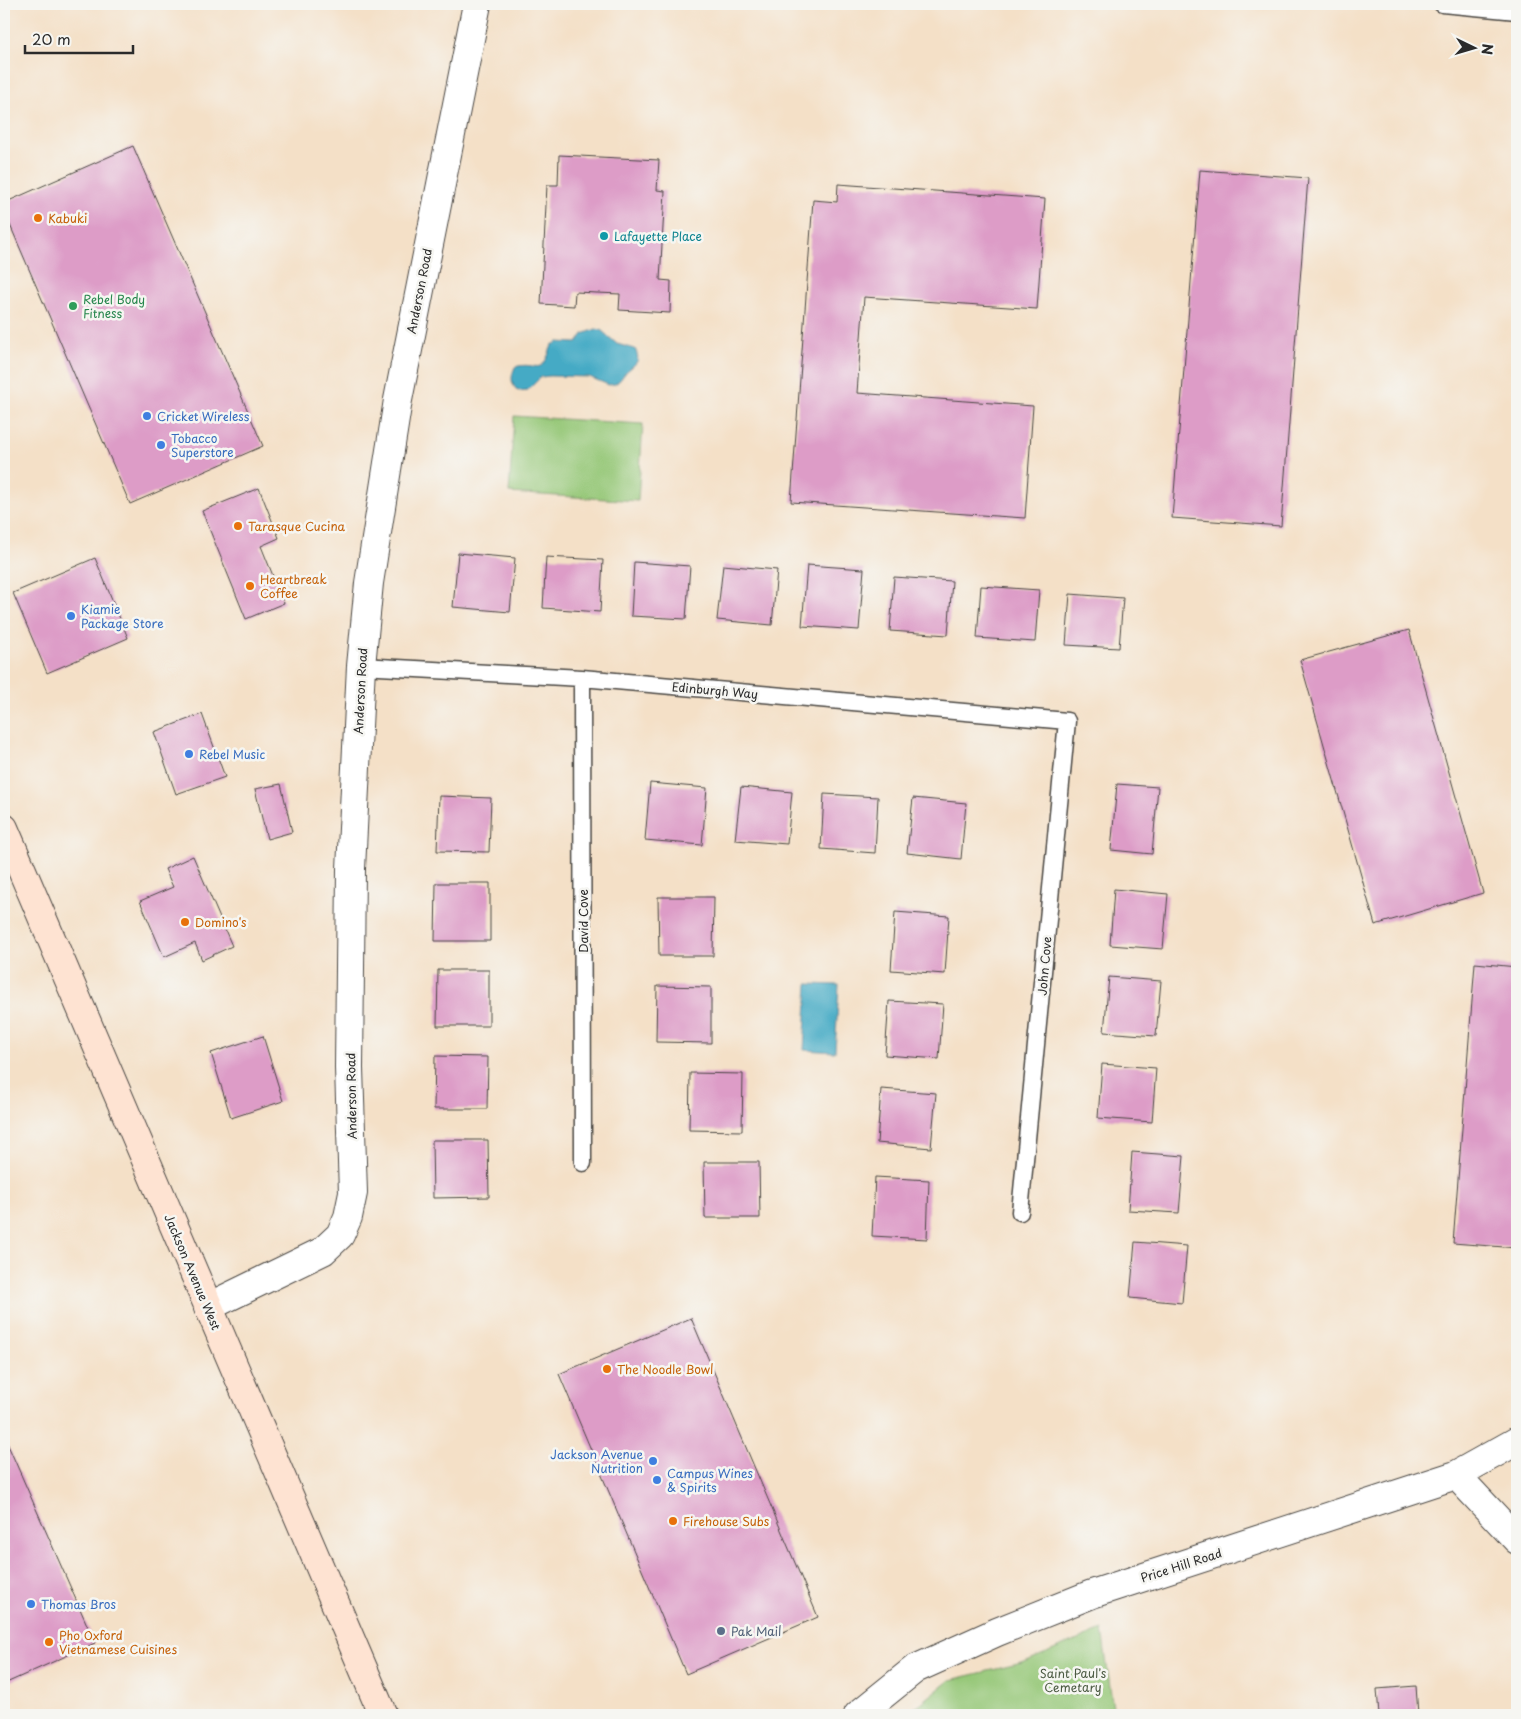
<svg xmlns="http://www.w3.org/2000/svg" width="1521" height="1719" viewBox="0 0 1521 1719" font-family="'Playpen Sans',sans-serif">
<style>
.green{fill:#95c777;stroke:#607951}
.water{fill:#45aac5;stroke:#386a78}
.building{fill:#dd9cc7}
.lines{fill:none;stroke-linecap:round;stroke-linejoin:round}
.service-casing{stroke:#494642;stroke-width:19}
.minor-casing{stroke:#494642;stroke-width:30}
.secondary-casing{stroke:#494642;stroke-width:30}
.service{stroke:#fff;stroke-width:16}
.minor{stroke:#fff;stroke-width:28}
.secondary{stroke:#fee3d2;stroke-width:28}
.food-dot{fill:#e8710a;stroke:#f6f6f2;stroke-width:2}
.culture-dot{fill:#0f9aa8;stroke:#f6f6f2;stroke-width:2}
.leisure-dot{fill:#2e9e5b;stroke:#f6f6f2;stroke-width:2}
.shop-dot{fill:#3f7fe0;stroke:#f6f6f2;stroke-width:2}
.service-dot{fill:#5c6f8a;stroke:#f6f6f2;stroke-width:2}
.labels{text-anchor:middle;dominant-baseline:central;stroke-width:5;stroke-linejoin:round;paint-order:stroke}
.food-label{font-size:12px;fill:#c56008;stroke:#f6f6f2;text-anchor:start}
.culture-label{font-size:12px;fill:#0d838f;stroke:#f6f6f2;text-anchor:start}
.street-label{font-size:12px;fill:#2b2b2b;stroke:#f6f6f2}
.leisure-label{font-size:12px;fill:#27864d;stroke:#f6f6f2;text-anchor:start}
.shop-label{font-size:12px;fill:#366cbe;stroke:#f6f6f2;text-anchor:start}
.service-label{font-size:12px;fill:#4e5e75;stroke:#f6f6f2;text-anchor:start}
.park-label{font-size:12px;fill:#4b5a42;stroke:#f6f6f2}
</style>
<rect width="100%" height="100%" fill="#f6f6f2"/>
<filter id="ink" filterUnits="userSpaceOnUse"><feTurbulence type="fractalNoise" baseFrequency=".02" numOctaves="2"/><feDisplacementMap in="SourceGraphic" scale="10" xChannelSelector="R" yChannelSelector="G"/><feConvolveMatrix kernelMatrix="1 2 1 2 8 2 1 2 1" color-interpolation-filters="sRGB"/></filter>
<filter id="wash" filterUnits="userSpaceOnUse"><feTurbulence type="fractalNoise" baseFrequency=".0096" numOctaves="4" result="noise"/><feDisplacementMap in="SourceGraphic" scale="20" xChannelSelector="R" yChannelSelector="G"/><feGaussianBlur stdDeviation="1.12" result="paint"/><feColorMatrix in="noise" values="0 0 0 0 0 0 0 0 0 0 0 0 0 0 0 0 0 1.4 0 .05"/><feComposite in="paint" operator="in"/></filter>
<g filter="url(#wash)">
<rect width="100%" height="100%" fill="#f4e0c7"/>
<path class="green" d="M514,416L643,424L638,501L509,493Z
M1102,1630L1114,1715H906L950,1680L1022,1663Z"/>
<path class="water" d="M596,329L601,330L617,344L635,349C642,363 634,364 626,372C622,377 620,381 615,384L609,385L589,377L550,376L541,377L528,390L518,391C510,384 511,376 515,367C538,360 540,380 552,345L558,342L577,343L583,334Z
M808,984L839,985L835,1052L804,1050Z"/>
<g id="blocks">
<path class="building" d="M133,146L263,446L130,504L4,211V203Z
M559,155L659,160L657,190L665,191L660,280L671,281L670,313L619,310L620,294L575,292L574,306L541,304L547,185H558Z
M1200,170L1308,178L1281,526L1172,518Z
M838,184L1045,199L1037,309L864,297L857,393L1033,406L1025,518L791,502L813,200L837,202Z
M259,488L279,538L261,546L284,603L246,619L202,511Z
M458,553L515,558L510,612L453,607Z
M546,557L603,560L600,612L543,608Z
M95,558L128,638L47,673L13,593Z
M634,562L690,566L686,619L631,616Z
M723,565L777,570L772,625L717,620Z
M807,565L864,569L859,630L802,626Z
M894,577L952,581L948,635L890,631Z
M981,586L1039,590L1035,642L977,638Z
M1070,594L1123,598L1119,648L1066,645Z
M1409,630L1483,893L1375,925L1300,660Z
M202,714L225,777L176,794L154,732Z
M650,783L707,788L702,845L645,840Z
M281,784L292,832L267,839L255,789Z
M1117,784L1158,787L1152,854L1111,850Z
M741,787L792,792L787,844L735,840Z
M824,794L878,797L875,853L821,849Z
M439,796L491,798L489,852L437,851Z
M913,798L966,803L961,859L907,853Z
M193,856L232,946L202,960L195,943L164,957L140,901L173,887L165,869Z
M436,883H490V941H435Z
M1114,889L1168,894L1163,949L1110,945Z
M658,897H714L713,956H659Z
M895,912L949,916L945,974L891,970Z
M1475,963L1517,967V1248L1453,1243Z
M438,970H489V1026H437Z
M1109,977L1161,981L1156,1036L1104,1032Z
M657,986L711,987V1043L656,1042Z
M889,1001L943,1004L939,1059L885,1055Z
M263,1036L283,1101L231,1118L211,1053Z
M435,1056L488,1057L487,1109H434Z
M1102,1064L1156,1068L1152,1122L1098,1118Z
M690,1073L743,1074L742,1131L689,1130Z
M881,1089L936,1093L931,1148L877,1143Z
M432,1140H488L489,1197L433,1198Z
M1132,1152L1184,1156L1179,1213L1128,1210Z
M704,1162H759L760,1218H705Z
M875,1177L929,1180L927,1239L872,1236Z
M1135,1242L1187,1246L1182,1303L1130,1298Z
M691,1318L818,1617L686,1674L559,1374Z
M4,1436L95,1643L4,1684Z
M1416,1686L1418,1715H1379L1377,1689Z"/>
</g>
</g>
<g filter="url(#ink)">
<use href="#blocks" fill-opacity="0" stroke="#494642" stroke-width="1"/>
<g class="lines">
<defs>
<path id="service" d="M1442,4L1517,11
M361,666L582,678L1067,721L1020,1212
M582,678L583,1163"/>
<path id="minor" d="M208,1307L323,1251L340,1235L348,1217L353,1193L349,1068L351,869L361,666L369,583L398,400L477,4
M1456,1475L1517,1540
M858,1715L915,1669L997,1632L1092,1594L1456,1475L1517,1441"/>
<path id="secondary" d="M4,828L383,1715"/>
</defs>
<use href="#service" class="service-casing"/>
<use href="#minor" class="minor-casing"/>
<use href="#secondary" class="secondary-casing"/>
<use href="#service" class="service"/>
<use href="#minor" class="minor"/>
<use href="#secondary" class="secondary"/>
</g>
</g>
<g class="food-dot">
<circle cx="38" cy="218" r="5"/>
<circle cx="238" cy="526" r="5"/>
<circle cx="250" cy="586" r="5"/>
<circle cx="185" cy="922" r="5"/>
<circle cx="607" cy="1369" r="5"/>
<circle cx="673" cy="1521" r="5"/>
<circle cx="49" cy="1642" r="5"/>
</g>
<circle class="culture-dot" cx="604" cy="236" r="5"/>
<circle class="leisure-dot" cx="73" cy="306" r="5"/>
<g class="shop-dot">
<circle cx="147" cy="416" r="5"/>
<circle cx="161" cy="445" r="5"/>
<circle cx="71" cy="616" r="5"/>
<circle cx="189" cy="754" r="5"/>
<circle cx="653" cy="1461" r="5"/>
<circle cx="657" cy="1480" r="5"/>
<circle cx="31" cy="1604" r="5"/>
</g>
<circle class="service-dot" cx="721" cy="1631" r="5"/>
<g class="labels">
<g class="food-label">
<text x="48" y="218">Kabuki</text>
<text x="248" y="526">Tarasque Cucina</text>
<text x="260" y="579">Heartbreak<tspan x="260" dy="14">Coffee</tspan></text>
<text x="195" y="922">Domino's</text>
<text x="617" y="1369">The Noodle Bowl</text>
<text x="683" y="1521">Firehouse Subs</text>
<text x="59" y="1635">Pho Oxford<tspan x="59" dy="14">Vietnamese Cuisines</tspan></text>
</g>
<g class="culture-label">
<text x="614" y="236">Lafayette Place</text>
</g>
<g class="street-label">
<text transform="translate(419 291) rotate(-79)">Anderson Road</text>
<text transform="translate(715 690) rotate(5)">Edinburgh Way</text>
<text transform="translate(360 691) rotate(-87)">Anderson Road</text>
<text transform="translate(583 921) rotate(-90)">David Cove</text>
<text transform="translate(1044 966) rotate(-85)">John Cove</text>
<text transform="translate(351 1096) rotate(-91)">Anderson Road</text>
<text transform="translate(193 1272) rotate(67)">Jackson Avenue West</text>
<text transform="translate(1181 1565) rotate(-18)">Price Hill Road</text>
</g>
<g class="leisure-label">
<text x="83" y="299">Rebel Body<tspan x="83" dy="14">Fitness</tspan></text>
</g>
<g class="shop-label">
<text x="157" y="416">Cricket Wireless</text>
<text x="171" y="438">Tobacco<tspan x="171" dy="14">Superstore</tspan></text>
<text x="81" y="609">Kiamie<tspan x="81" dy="14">Package Store</tspan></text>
<text x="199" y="754">Rebel Music</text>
<text x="643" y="1454" text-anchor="end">Jackson Avenue<tspan x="643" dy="14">Nutrition</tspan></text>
<text x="667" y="1473">Campus Wines<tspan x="667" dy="14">&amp; Spirits</tspan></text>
<text x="41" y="1604">Thomas Bros</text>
</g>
<g class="service-label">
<text x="731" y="1631">Pak Mail</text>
</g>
<g class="park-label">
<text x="1073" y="1673">Saint Paul's<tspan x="1073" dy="14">Cemetary</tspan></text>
</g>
</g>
<rect width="1521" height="1719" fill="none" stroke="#f6f6f2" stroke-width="20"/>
<g transform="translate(1474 48) rotate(95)" stroke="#f6f6f2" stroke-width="4" paint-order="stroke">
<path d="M0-4L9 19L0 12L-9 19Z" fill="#2b2b2b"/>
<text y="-8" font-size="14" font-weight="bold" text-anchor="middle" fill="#2b2b2b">N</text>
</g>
<path d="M25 45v8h108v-8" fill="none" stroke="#2b2b2b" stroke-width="2.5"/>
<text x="32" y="45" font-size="15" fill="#2b2b2b" stroke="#f6f6f2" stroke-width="4" paint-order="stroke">20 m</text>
</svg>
